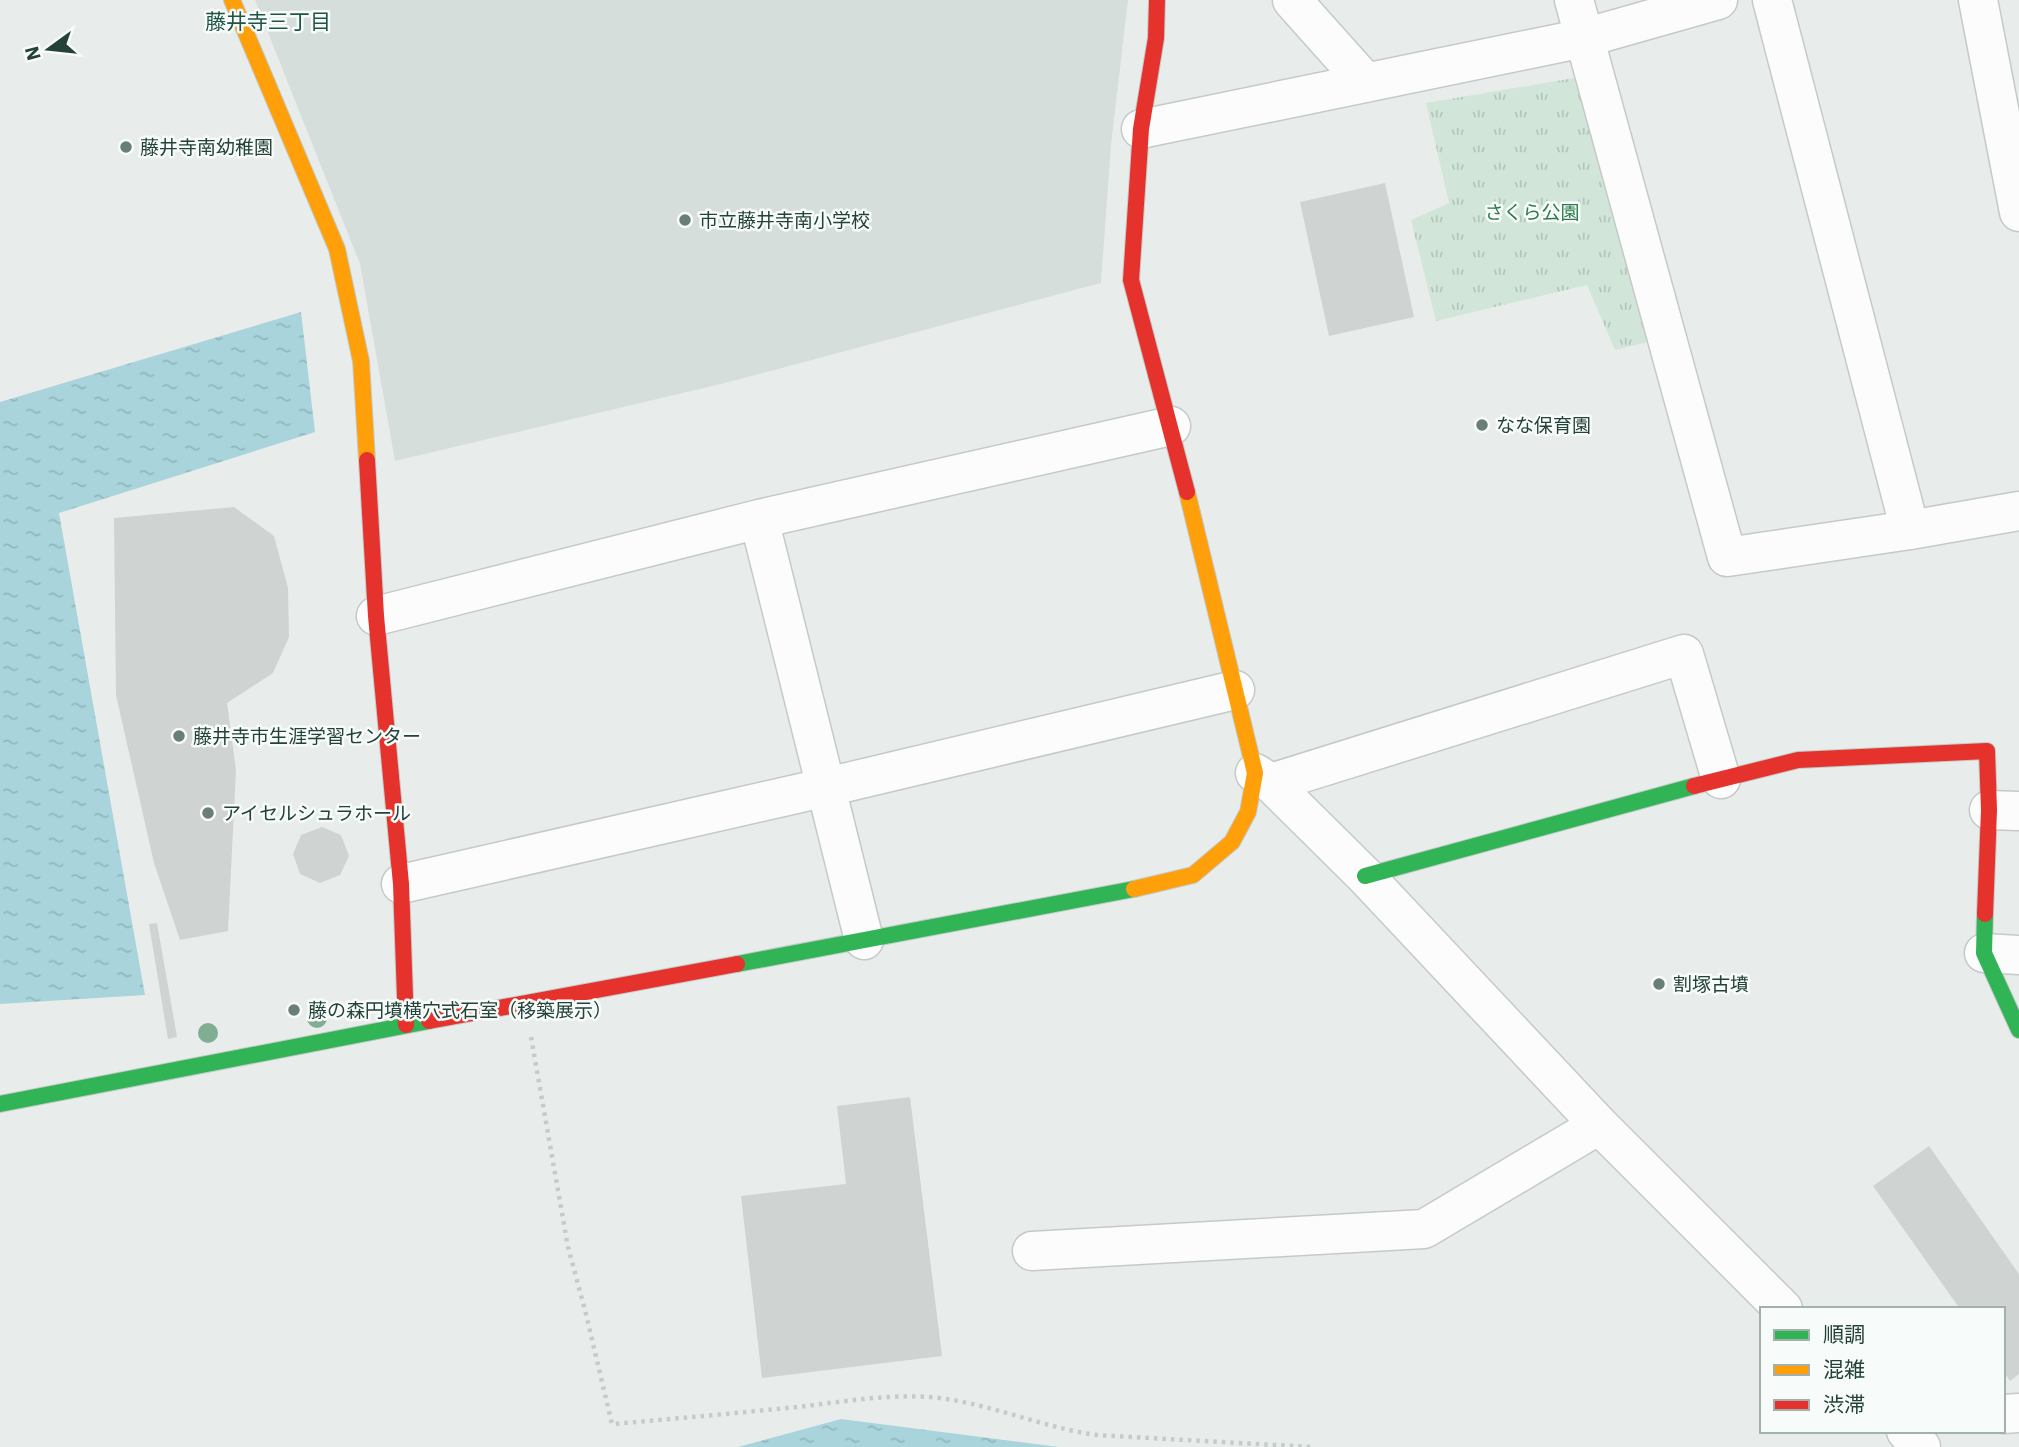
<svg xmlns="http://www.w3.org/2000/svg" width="2019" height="1447" viewBox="0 0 2019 1447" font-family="'IBM Plex Sans','Noto Sans JP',sans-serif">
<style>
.built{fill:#d6dedb}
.park{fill:url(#park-tufts)}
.water{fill:url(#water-ripples)}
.building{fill:#cfd4d2}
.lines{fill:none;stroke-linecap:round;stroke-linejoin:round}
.street-casing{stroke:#c5cac8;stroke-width:41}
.fast-casing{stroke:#c3cbc8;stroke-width:18}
.slow-casing{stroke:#c3cbc8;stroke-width:18}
.jam-casing{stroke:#c3cbc8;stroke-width:18}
.path{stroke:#c3ccca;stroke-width:4.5;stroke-dasharray:3.5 5;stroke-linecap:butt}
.street{stroke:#fcfcfc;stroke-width:38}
.fast{stroke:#30b455;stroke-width:16}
.slow{stroke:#ff9f0a;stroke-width:16}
.jam{stroke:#e5322d;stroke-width:16}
.tree{fill:#81ae93}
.poi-dot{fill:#697e78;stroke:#f7fbf9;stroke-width:2.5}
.labels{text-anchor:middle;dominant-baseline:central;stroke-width:5;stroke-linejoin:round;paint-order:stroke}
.poi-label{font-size:19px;fill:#24423a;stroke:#f7fbf9;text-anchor:start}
.park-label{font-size:19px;fill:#2d7a4b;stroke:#f7fbf9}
.neighbourhood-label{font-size:21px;fill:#1f5548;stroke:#f7fbf9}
</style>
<defs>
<pattern id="park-tufts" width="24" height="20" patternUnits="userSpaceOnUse" patternTransform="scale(1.75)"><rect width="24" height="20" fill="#d1e6d8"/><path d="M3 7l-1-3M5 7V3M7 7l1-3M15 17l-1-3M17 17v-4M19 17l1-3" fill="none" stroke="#b3c6ba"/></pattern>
<pattern id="water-ripples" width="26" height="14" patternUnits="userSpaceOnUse" patternTransform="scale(1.75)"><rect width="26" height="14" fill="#a9d4db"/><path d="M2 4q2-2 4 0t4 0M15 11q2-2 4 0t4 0" fill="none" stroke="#91b7bd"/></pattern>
</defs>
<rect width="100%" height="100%" fill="#e8edeb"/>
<path class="built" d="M255,0H1128L1111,145L1101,283L725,383L395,461L360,264Z"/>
<path class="park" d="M1580,77L1648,342L1615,350L1587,285L1436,321L1411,220L1449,203L1426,103Z"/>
<path class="water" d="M301,312L315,432L59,513L145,995L0,1004V402Z
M841,1419L1059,1447H738Z"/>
<path class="building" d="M1385,183L1414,317L1329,336L1300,202Z
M234,507L274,536L288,588L289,637L273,673L227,703L236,770L228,931L180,940L154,863L116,695L114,518Z
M322,827L341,835L349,856L340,875L320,883L300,874L293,854L301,835Z
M157,923L177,1037L168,1039L149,924Z
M910,1097L942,1356L762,1378L741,1196L846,1184L837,1106Z
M1929,1146L2019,1274V1374L2010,1381L2003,1371V1309H1960L1873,1186Z"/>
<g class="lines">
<defs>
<path id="street" d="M1292,0L1366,83
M1574,0L1727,557L1910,530L2019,511
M1772,0L1910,530
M1978,0L2019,212
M1141,129L1584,38L1718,0
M759,519L864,940
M376,616L759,519L1171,426
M1255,773L1271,783L1365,876L1599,1125L1783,1309
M1271,783L1684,654L1721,779
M1989,810L2019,811
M401,884L827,787L1235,690
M1984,953L2019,955
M1032,1251L1424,1229L1599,1125
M2003,1414L2019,1413
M1906,1431L1921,1447"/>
<path id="fast" d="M1365,876L1694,786
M1985,914L1984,953L2019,1030
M737,964L1134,889
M0,1104L429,1021"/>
<path id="slow" d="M232,0L337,249L361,361L367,460
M1134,889L1193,875L1232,842L1248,812L1255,773L1187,492"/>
<path id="jam" d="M1157,0L1156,38L1141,129L1131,280L1187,492
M367,460L376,616L401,884L406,1025
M1694,786L1798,760L1987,751L1989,810L1985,914
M429,1021L737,964"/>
</defs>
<use href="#street" class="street-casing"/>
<use href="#fast" class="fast-casing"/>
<use href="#slow" class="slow-casing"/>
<use href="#jam" class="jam-casing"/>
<path class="path" d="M531,1037L568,1247L585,1310L612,1424C674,1419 736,1413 797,1407C841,1402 886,1394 930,1397C987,1402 1040,1427 1096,1435L1311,1447"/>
<use href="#street" class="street"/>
<use href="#fast" class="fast"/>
<use href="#slow" class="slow"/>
<use href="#jam" class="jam"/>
</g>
<g class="tree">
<circle cx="317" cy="1018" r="10"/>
<circle cx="208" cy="1033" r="10"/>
</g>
<g class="poi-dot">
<circle cx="126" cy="147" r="7"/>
<circle cx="685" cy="220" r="7"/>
<circle cx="1482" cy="425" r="7"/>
<circle cx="179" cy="736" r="7"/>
<circle cx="208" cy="813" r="7"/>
<circle cx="1659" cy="984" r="7"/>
<circle cx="294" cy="1010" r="7"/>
</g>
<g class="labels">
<g class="poi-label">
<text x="140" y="147">藤井寺南幼稚園</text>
<text x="699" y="220">市立藤井寺南小学校</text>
<text x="1496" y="425">なな保育園</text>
<text x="193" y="736">藤井寺市生涯学習センター</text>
<text x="222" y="813">アイセルシュラホール</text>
<text x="1673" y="984">割塚古墳</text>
<text x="308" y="1010">藤の森円墳横穴式石室（移築展示）</text>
</g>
<g class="park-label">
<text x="1532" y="212">さくら公園</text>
</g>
<g class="neighbourhood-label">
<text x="268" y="21">藤井寺三丁目</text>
</g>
</g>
<rect x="1760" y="1307" width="245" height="126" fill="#f7fbf9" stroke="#a3b1ad" stroke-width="2"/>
<rect x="1774" y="1330" width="35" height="10" fill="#30b455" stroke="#a3b1ad" stroke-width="2"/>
<text x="1823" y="1342" font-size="21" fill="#24423a">順調</text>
<rect x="1774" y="1365" width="35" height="10" fill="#ff9f0a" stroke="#a3b1ad" stroke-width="2"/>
<text x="1823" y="1377" font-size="21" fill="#24423a">混雑</text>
<rect x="1774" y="1400" width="35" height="10" fill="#e5322d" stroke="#a3b1ad" stroke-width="2"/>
<text x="1823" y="1412" font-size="21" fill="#24423a">渋滞</text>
<g transform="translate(49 49) rotate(255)" stroke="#f7fbf9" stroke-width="5" paint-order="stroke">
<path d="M0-5L12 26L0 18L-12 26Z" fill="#24423a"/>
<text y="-10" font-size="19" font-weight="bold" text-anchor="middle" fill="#24423a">N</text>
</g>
</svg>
